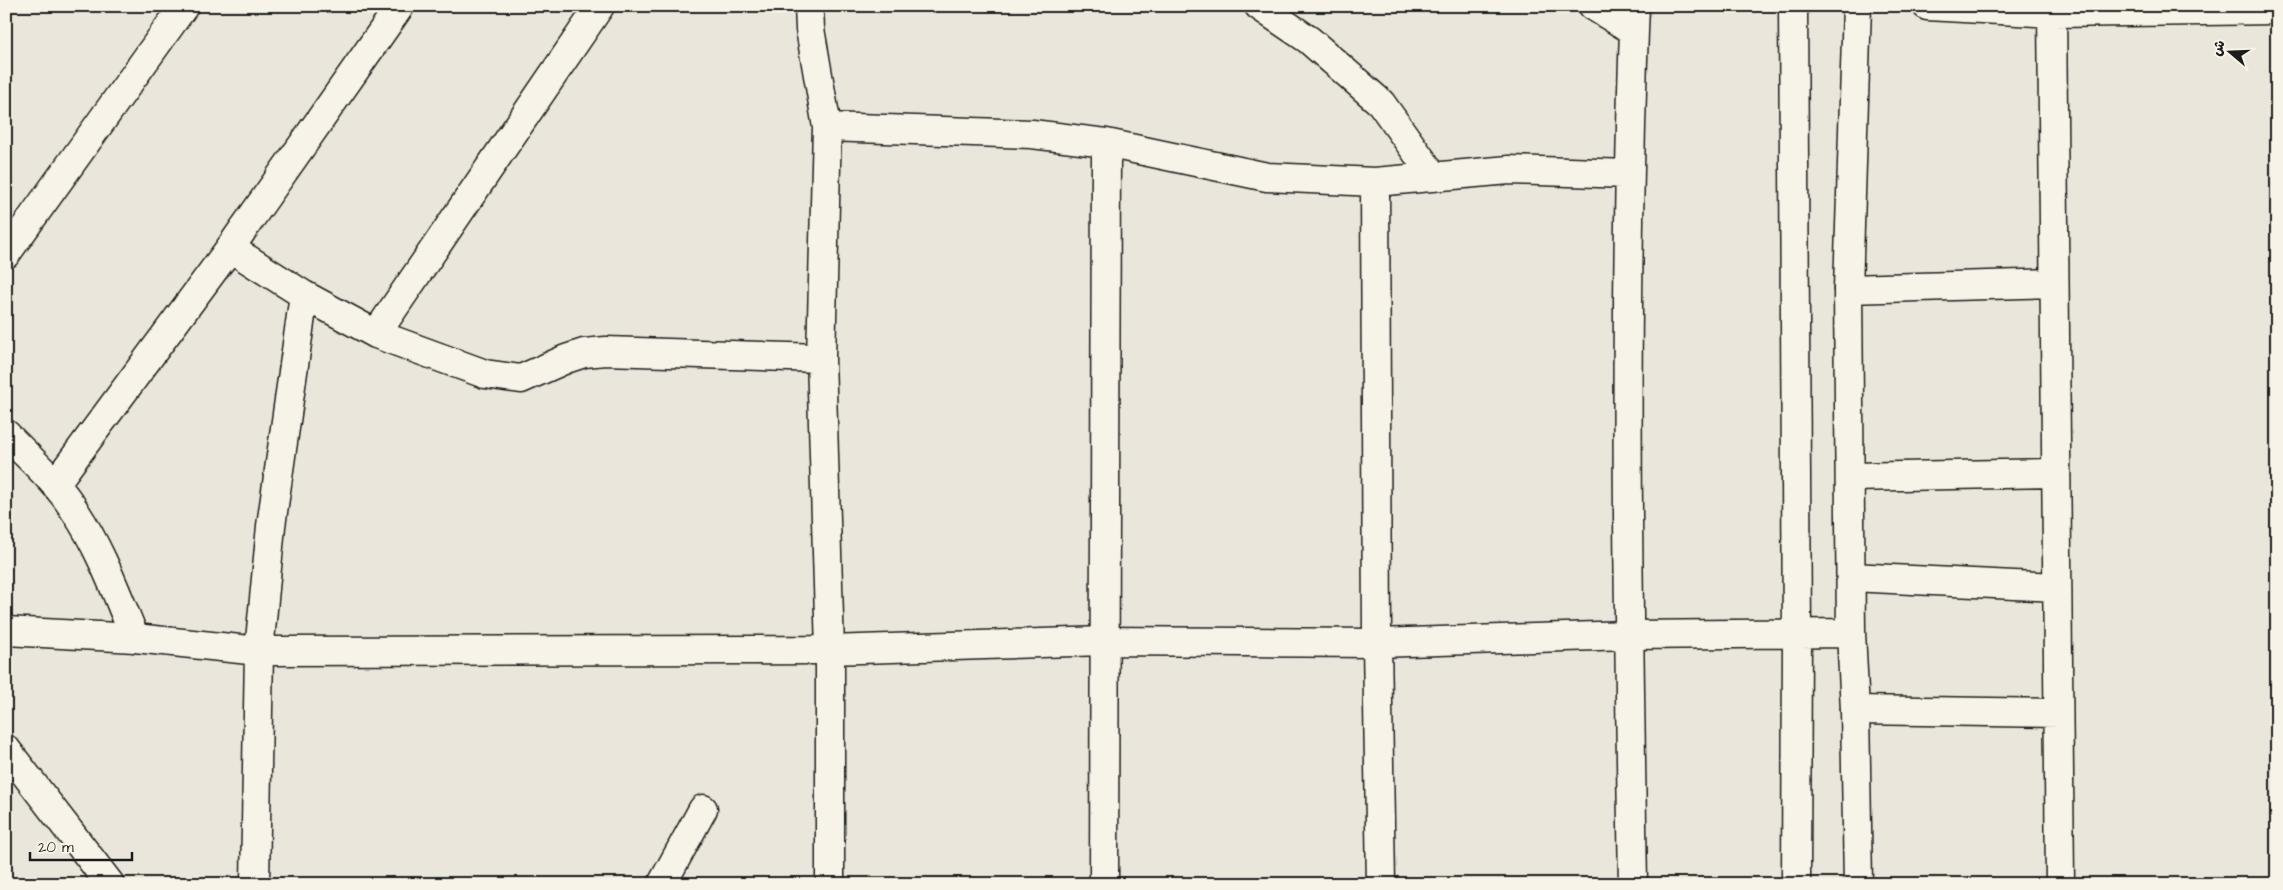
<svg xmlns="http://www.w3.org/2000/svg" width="2283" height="890" viewBox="0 0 2283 890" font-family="'Architects Daughter','Playpen Sans Arabic',sans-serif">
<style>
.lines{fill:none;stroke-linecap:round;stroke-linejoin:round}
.minor-casing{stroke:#1c1c1c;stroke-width:31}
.secondary-casing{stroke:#1c1c1c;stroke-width:31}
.minor{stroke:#f7f3e8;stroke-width:28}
.secondary{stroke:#f7f3e8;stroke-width:28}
</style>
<rect width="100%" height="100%" fill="#eae6dc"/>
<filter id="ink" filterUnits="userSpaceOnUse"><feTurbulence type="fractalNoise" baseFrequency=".02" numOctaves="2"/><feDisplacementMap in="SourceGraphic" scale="10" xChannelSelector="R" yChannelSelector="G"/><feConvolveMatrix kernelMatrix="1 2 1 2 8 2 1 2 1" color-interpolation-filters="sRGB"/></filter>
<g filter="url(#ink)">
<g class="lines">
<defs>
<path id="minor" d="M809,6L810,29L827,127L821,358L830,650V884
M1259,6L1309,40L1381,103L1434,177
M1593,6L1634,31
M1927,6L2053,13L2277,10
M2052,6L2060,884
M827,127L1032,134L1106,143L1267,177L1375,182L1509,170L1628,174
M1375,182L1377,643L1381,884
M230,248L304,295L376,334L485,374L521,379L566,359L584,353L606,351L821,358
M6,254L184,6
M1848,289L2054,283
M376,334L600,6
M6,434C30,459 57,482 75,511C101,550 117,595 135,638
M1851,477L2056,473
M55,484L230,248L400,6
M1851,577L2057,587
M259,651L271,526L304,295
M1855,710L2058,713
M662,884L703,809
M1104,884L1106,143
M1633,884C1628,591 1623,298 1635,6"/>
<path id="secondary" d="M1793,6L1797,633L1796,884
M1857,6L1848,289L1851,633L1855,710L1858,884
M6,631L135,638L259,651L830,650L1104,641L1377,643L1629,635L1851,633
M6,749L110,884
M255,884L259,651"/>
</defs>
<use href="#minor" class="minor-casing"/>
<use href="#secondary" class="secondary-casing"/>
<use href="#minor" class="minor"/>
<use href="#secondary" class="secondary"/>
</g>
</g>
<rect width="2283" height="890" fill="none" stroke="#f7f3e8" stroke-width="25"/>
<rect x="12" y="12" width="2258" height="865" fill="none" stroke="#1c1c1c" stroke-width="2" filter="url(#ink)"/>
<g transform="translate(2230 52) rotate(289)" stroke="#f7f3e8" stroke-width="4" paint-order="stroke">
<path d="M0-4L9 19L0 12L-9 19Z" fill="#1c1c1c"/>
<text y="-8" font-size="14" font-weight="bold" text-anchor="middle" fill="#1c1c1c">ش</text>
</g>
<path d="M30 852v8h102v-8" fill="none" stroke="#1c1c1c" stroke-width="2.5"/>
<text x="38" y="852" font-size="15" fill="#1c1c1c" stroke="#f7f3e8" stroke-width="4" paint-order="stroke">20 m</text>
</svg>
